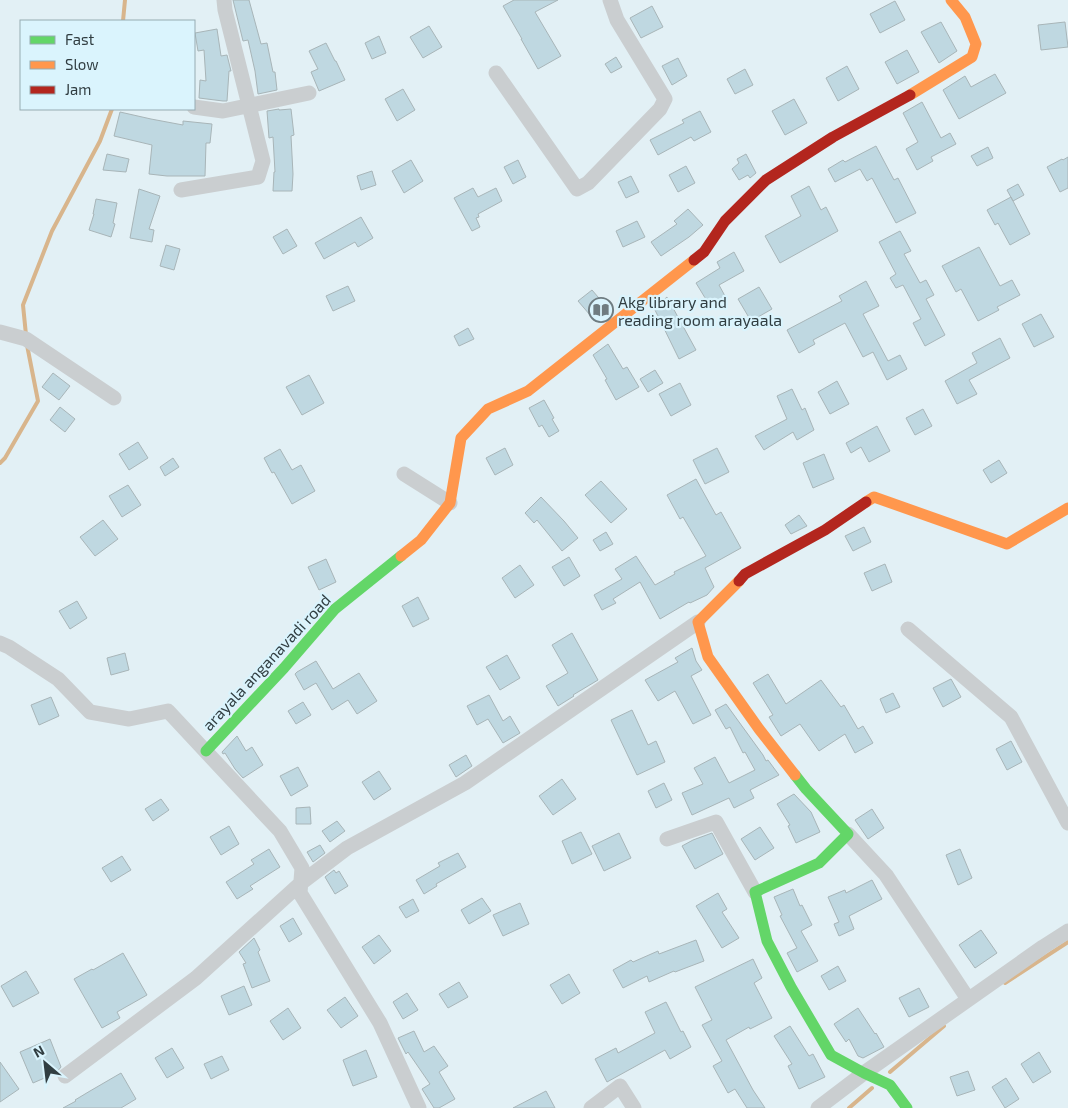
<svg xmlns="http://www.w3.org/2000/svg" width="1068" height="1108" viewBox="0 0 1068 1108" font-family="'Exo 2',sans-serif">
<style>
.lines{fill:none;stroke-linecap:round;stroke-linejoin:round}
.stream{stroke:#d8b58c;stroke-width:4}
.building{fill:#bfd8e1;stroke:#a8b5b8}
.street{stroke:#caced0;stroke-width:15}
.fast{stroke:#63d668;stroke-width:11}
.slow{stroke:#ff974d;stroke-width:11}
.jam{stroke:#b3261e;stroke-width:11}
.labels{text-anchor:middle;dominant-baseline:central;stroke-width:4.5;stroke-linejoin:round;paint-order:stroke}
.poi-label{font-size:16px;fill:#313e42;stroke:#daf4fd;text-anchor:start}
.street-label{font-size:16px;fill:#313e42;stroke:#daf4fd}
</style>
<rect width="100%" height="100%" fill="#e2f0f5"/>
<g class="lines">
<path class="stream" d="M123,21L125,0
M26,335L23,305L52,231L100,141L112,109
M0,463L5,458L38,401L27,345
M1005,983L1068,942
M890,1072L944,1026
M849,1108L872,1088"/>
</g>
<path class="building" d="M233,0H249L261,44L267,43L273,72H275L277,90L258,94L255,71L248,40L243,41Z
M514,0H558L535,12L561,56L538,69L521,39H522L503,6Z
M895,1L905,20L880,33L870,14Z
M652,6L663,27L641,38L630,18Z
M941,22L957,51L939,63L921,32Z
M1065,22L1068,47L1041,50L1038,25Z
M429,26L442,47L423,58L410,37Z
M217,29L221,56L227,55L231,71H229L227,101H223L199,98L200,80L206,81L204,50L198,51L195,33Z
M379,36L386,53L372,59L365,43Z
M326,43L335,61H336L345,80L319,91L311,72L318,69L309,51Z
M907,50L919,72L897,84L885,62Z
M616,57L622,67L611,73L605,64Z
M678,58L687,76L672,85L662,66Z
M847,66L859,89L838,101L826,78Z
M745,69L753,85L735,94L727,79Z
M995,74L1006,93L959,119L943,90L965,76L971,87Z
M403,89L415,110L397,121L385,99Z
M794,99L807,123L785,135L772,111Z
M922,102L941,138L950,133L956,144L931,157L933,161L917,170L906,149L918,142L903,113Z
M279,109V110L291,109L294,135L291,136L293,174L292,191H273L274,172H275L273,137L269,138L267,111Z
M700,111L711,132L694,141L691,137L658,155L650,140L684,123L682,120Z
M120,112L151,119L183,125V121L212,124L210,143H206L205,176H167L149,174L152,145L114,136Z
M876,146L894,180L898,178L916,213L896,223L872,178L867,181L860,169L835,182L828,169L843,160L845,162Z
M988,147L993,158L977,166L971,156Z
M107,154L129,159L126,172L103,170Z
M746,154L756,173L750,178L748,175L739,180L732,169L739,163L737,159Z
M1068,157V188L1060,192L1047,167L1062,159L1063,160Z
M411,160L423,181L404,193L392,171Z
M518,160L526,177L513,184L504,167Z
M686,166L695,183L678,192L669,175Z
M372,171L376,185L361,190L357,176Z
M631,176L639,192L626,198L618,182Z
M1018,184L1024,195L1013,201L1007,190Z
M809,186L821,210L826,207L838,231L780,263L765,236L801,216L791,196Z
M473,188L478,197L496,188L502,201L478,214L479,217L476,218L480,227L472,231L454,198Z
M139,189L160,196L149,229L154,230L152,242L130,238Z
M1011,197L1030,234L1010,245L998,223L995,225L987,210Z
M96,199L117,203L113,223L115,224L111,237L89,230L94,214H93Z
M688,209L703,225L689,237L661,256L651,242L677,224L674,221Z
M361,217L373,238L358,247L355,242L324,259L315,243Z
M637,221L645,237L623,247L616,231Z
M287,229L297,246L283,254L273,237Z
M900,231L911,251L904,254L920,283L926,280L934,295L926,299L945,335L925,346L913,323L921,319L903,285L896,288L890,278L896,274L879,242Z
M166,245L180,249L174,270L160,266Z
M979,247L1000,286L1012,280L1020,295L997,307L999,310L978,321L961,289L956,292L942,266Z
M734,252L744,271L719,285L725,296L710,306L696,283L720,268L717,262Z
M866,281L879,306L863,314L888,361L900,355L907,369L887,380L873,352L863,357L845,323L813,340L815,344L799,353L787,330L842,301L839,296Z
M348,286L355,301L333,311L326,296Z
M759,287L772,309L751,321L738,299Z
M592,290L610,311L596,322L578,301Z
M667,297L696,350L679,359L654,308Z
M1041,314L1054,337L1034,347L1022,324Z
M468,328L474,339L459,346L454,336Z
M1000,338L1010,358L969,380L977,394L957,404L945,381L977,363L972,353Z
M608,344L623,369L627,367L639,387L616,400L605,380L607,379L593,355Z
M655,370L663,383L648,392L640,379Z
M53,373L70,386L59,400L42,387Z
M309,375L324,403L302,415L286,387Z
M837,381L849,404L830,414L818,392Z
M680,383L691,405L671,416L659,394Z
M792,389L802,410L805,408L814,430L797,440L793,432L764,450L755,436L787,419L777,396Z
M544,400L554,418L552,419L559,431L549,437L542,425L539,427L529,408Z
M60,407L75,419L65,432L50,420Z
M923,409L932,426L915,435L906,418Z
M877,426L890,451L869,462L861,447L851,453L846,443Z
M138,442L148,458L129,470L119,454Z
M505,448L513,465L495,475L486,458Z
M717,448L729,472L705,484L693,460Z
M280,449L292,470L301,465L315,491L292,504L274,472L272,473L264,458Z
M824,454L834,479L813,488L803,463Z
M173,458L179,467L165,476L160,467Z
M999,460L1007,473L991,483L983,470Z
M696,479L716,515L721,512L741,548L705,568L714,587L707,595L690,603L689,602L660,619L640,582L613,599L616,603L602,610L594,595L622,579L615,569L636,556L655,585L675,574L674,572L706,556L683,517L680,519L667,495Z
M601,481L627,509L611,523L585,495Z
M128,485L141,505L122,517L109,496Z
M541,497L564,521L578,538L562,551L537,520L534,523L525,513Z
M799,515L807,526L791,534L785,525Z
M103,520L118,539L95,556L80,537Z
M864,527L871,542L853,551L845,536Z
M606,532L613,544L600,551L593,540Z
M569,557L580,576L564,586L552,567Z
M326,559L336,582L319,590L308,567Z
M885,564L892,582L872,591L864,573Z
M520,565L534,585L515,598L502,578Z
M418,597L429,619L413,627L402,606Z
M77,601L87,618L70,629L59,611Z
M572,633L598,680L573,695L574,696L558,706L546,686L568,673L552,645Z
M692,648L696,661L702,670L691,676L711,715L693,724L675,691L658,701L645,680L678,662L675,658Z
M125,653L129,670L111,675L107,658Z
M507,655L520,678L500,690L486,667Z
M316,661L333,689L359,673L377,701L357,714L348,700L332,710L316,683L304,690L295,674L297,672Z
M768,674L786,704L821,680L841,707L844,705L858,729L863,726L873,743L855,753L845,734L819,751L800,724L781,736L769,717L773,715L753,683Z
M951,679L961,697L943,707L933,688Z
M893,693L900,707L886,713L880,699Z
M489,695L503,721L510,716L520,733L503,743L488,719L477,725L467,706Z
M51,697L59,716L39,725L31,705Z
M303,702L311,715L296,724L288,711Z
M726,704L763,755L766,761L768,760L779,775L750,790L754,798L734,808L729,798L692,815L682,793L703,784L694,768L715,757L729,783L755,770L745,752L743,753L730,727L726,729L715,710Z
M632,710L648,745L656,741L665,762L637,775L611,720Z
M237,736L246,751L252,747L263,765L243,778L235,769L225,753L223,754L222,752Z
M1011,741L1022,762L1007,770L996,749Z
M466,755L472,766L456,777L449,765Z
M298,767L308,786L291,796L280,776Z
M379,771L391,789L374,800L362,782Z
M562,779L576,799L553,815L539,796Z
M664,783L672,800L656,808L648,791Z
M794,794L811,812L820,832L796,843L788,826L790,825L777,804Z
M161,799L169,810L153,821L145,809Z
M310,807L311,824H296V808Z
M872,809L884,828L868,839L855,820Z
M337,821L345,831L330,842L322,831Z
M229,826L239,844L221,855L210,837Z
M760,827L774,848L755,860L741,839Z
M581,832L592,854L572,864L562,841Z
M619,833L631,858L604,871L592,846Z
M712,833L723,854L695,869L682,846L693,840Z
M320,845L325,853L313,862L307,852Z
M269,849L280,867L250,886L253,889L237,899L226,882L254,864L251,860Z
M960,849L972,878L958,885L946,855Z
M458,853L466,867L436,884L437,886L424,894L416,880L440,866L438,863Z
M122,856L131,870L111,882L102,868Z
M334,870L336,873L339,871L348,886L335,894L325,877Z
M872,880L882,899L849,916L854,929L839,936L834,924L839,922L828,897L845,890L846,893Z
M793,889L800,906L802,905L812,925L801,931L818,961L797,972L787,953L797,948L780,916L782,915L774,897Z
M718,893L727,909L722,912L739,938L722,948L696,906Z
M482,898L491,911L469,924L461,910Z
M413,899L419,911L406,918L399,907Z
M520,903L529,924L503,936L493,915Z
M293,918L302,934L289,942L280,926Z
M981,930L997,953L975,968L959,945Z
M379,935L391,951L374,964L362,947Z
M254,938L260,950L258,952L270,981L252,988L243,964L246,963L239,952Z
M696,940L704,961L675,972L674,971L649,982L647,976L623,988L613,970L631,960L633,962L658,951L659,954Z
M123,953L147,995L117,1012L120,1018L102,1028L74,979L92,969L93,970Z
M753,959L762,978L754,983L772,1018L750,1029L749,1027L726,1040L753,1090L765,1108H747L735,1089L728,1093L713,1066L722,1061L702,1025L712,1020L695,987Z
M838,966L846,981L829,990L821,976Z
M26,971L39,993L13,1007L1,986Z
M569,974L580,993L562,1004L550,985Z
M459,982L468,997L448,1008L439,994Z
M244,986L252,1005L229,1015L221,996Z
M919,988L929,1007L909,1017L899,998Z
M407,993L418,1010L403,1019L393,1002Z
M345,997L358,1016L341,1028L327,1010Z
M666,1002L681,1032L683,1031L691,1047L670,1059L665,1050L607,1082L595,1059L616,1048L618,1053L655,1033L645,1012Z
M288,1008L301,1028L283,1040L270,1021Z
M858,1008L875,1034L876,1033L884,1047L863,1058L858,1056L849,1039L846,1042L834,1024Z
M790,1026L809,1056L813,1054L825,1077L799,1089L788,1066L792,1064L774,1036Z
M414,1031L424,1052L434,1046L448,1066L439,1072L455,1099L439,1108H434L422,1089L430,1084L408,1052L406,1054L398,1038Z
M50,1039L61,1067L56,1073L33,1083L20,1052Z
M172,1048L184,1068L167,1078L155,1058Z
M366,1050L377,1077L353,1086L343,1060Z
M1039,1052L1051,1072L1033,1083L1021,1064Z
M222,1056L229,1070L211,1079L204,1064Z
M0,1062L19,1089L0,1102Z
M968,1071L975,1090L957,1096L950,1077Z
M121,1073L136,1099L121,1108H63L76,1101L75,1100L90,1091Z
M1006,1078L1019,1099L1005,1108L992,1087Z
M546,1091L555,1108H513Z"/>
<g class="lines">
<path class="street" d="M496,73L577,189L588,183L660,109L665,99L617,20L610,0
M194,107L223,111L309,93
M181,190L258,177L263,161L225,10L224,0
M0,332L26,339L114,398
M404,474L450,503
M908,629L1011,717L1068,823
M0,643L9,647L58,679L90,712L129,719L168,711L280,831L302,868L300,893L380,1023L419,1108
M848,834L886,875L968,999
M667,839L716,822L755,892
M65,1076L196,978L301,883L347,848L465,783L698,622
M591,1108L620,1086L634,1108
M818,1108L864,1073L1043,947L1068,931"/>
<path class="fast" d="M206,751L284,668L335,609L401,556
M795,775L806,789L848,834L819,863L755,892L767,941L791,987L831,1055L864,1073L890,1085L907,1108"/>
<path class="slow" d="M910,95L972,57L976,44L965,17L951,0
M866,502L874,497L1007,544L1068,508
M401,556L421,540L450,503L461,438L488,409L528,391L694,260
M739,581L698,622L708,657L759,729L795,775"/>
<path class="jam" d="M694,260L704,252L725,221L766,180L833,137L910,95
M739,581L745,574L825,530L866,502"/>
</g>
<defs>
<symbol id="library-ring" viewBox="-11 -11 22 22"><circle r="9.5" fill="#daf4fd" stroke="#6f7c81" stroke-width="1.5"/><path d="M-6-4Q-3-5.5-.7-3.5V5Q-3 3-6 4ZM6-4Q3-5.5 .7-3.5V5Q3 3 6 4Z" fill="#6f7c81"/></symbol>
</defs>
<g fill-rule="evenodd">
<use href="#library-ring" x="587" y="296" width="28" height="28"/>
</g>
<g class="labels">
<g class="poi-label">
<text x="618" y="301">Akg library and<tspan x="618" dy="18">reading room arayaala</tspan></text>
</g>
<g class="street-label">
<text transform="translate(266 662) rotate(-47)">arayala anganavadi road</text>
</g>
</g>
<rect x="20" y="20" width="175" height="90" fill="#daf4fd" stroke="#96abb2"/>
<rect x="30" y="36" width="25" height="8" fill="#63d668" stroke="#96abb2"/>
<text x="65" y="45" font-size="15" fill="#313e42">Fast</text>
<rect x="30" y="61" width="25" height="8" fill="#ff974d" stroke="#96abb2"/>
<text x="65" y="70" font-size="15" fill="#313e42">Slow</text>
<rect x="30" y="86" width="25" height="8" fill="#b3261e" stroke="#96abb2"/>
<text x="65" y="95" font-size="15" fill="#313e42">Jam</text>
<g transform="translate(45 1063) rotate(332)" stroke="#daf4fd" stroke-width="4" paint-order="stroke">
<path d="M0-4L9 19L0 12L-9 19Z" fill="#313e42"/>
<text y="-8" font-size="14" font-weight="bold" text-anchor="middle" fill="#313e42">N</text>
</g>
</svg>
